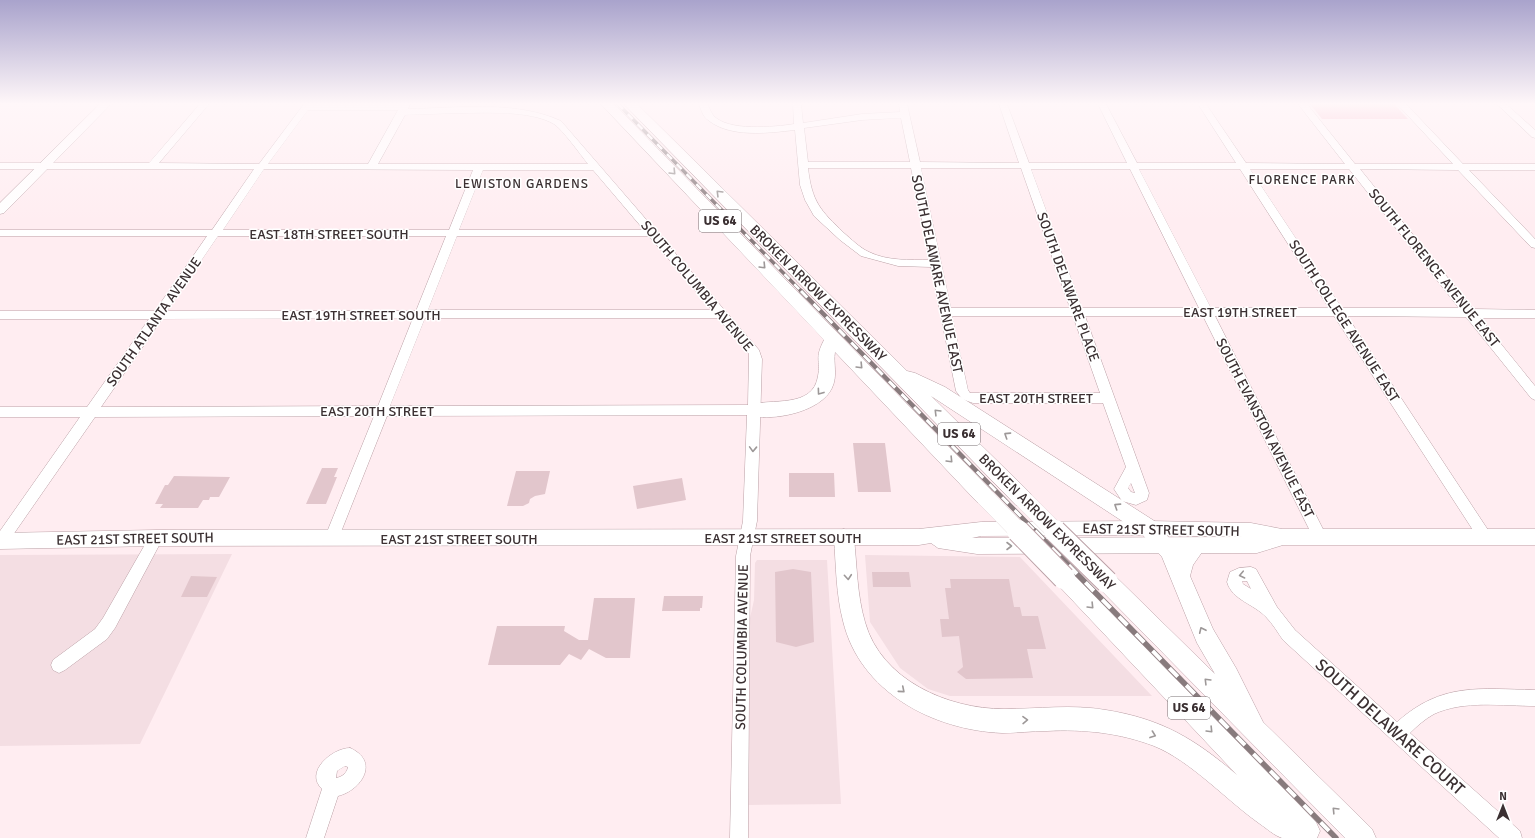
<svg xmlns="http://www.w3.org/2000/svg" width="1535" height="838" viewBox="0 0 1535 838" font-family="Signika,sans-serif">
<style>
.built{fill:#f4dee3}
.green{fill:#f8a6ba}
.building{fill:#e2c6cc}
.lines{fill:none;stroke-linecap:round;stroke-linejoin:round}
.minor-casing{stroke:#bba0a6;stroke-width:1}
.major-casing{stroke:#bba0a6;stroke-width:1}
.highway-casing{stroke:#bba0a6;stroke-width:1}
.minor{fill:#fff;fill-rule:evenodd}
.major{fill:#fff;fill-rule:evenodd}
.highway{fill:#fff;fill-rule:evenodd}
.rail-far2-casing{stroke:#887b7d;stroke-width:3.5}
.rail-far1-casing{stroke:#887b7d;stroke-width:4.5}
.rail-casing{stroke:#887b7d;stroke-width:5.5}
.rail-far2{stroke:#fff;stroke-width:2.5;stroke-dasharray:7;stroke-linecap:butt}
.rail-far1{stroke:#fff;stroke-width:3;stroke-dasharray:9;stroke-linecap:butt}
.rail{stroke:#fff;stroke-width:4;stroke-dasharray:12;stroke-linecap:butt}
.highway-bridge-far1-casing{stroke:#bba0a6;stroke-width:18;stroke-linecap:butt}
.highway-bridge-casing{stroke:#bba0a6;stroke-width:24;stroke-linecap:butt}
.highway-bridge-far1{stroke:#fff;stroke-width:18}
.highway-bridge{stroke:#fff;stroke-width:22}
.oneway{stroke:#9d9898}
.labels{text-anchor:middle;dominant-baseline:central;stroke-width:3;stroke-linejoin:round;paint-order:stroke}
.far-neighbourhood-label{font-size:13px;letter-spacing:1px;fill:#3b3032;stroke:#fff}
.shield{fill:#fff;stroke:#766e70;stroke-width:1}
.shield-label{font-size:13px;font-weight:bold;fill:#3b3032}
.street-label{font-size:14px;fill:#3b3032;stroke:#fff}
.near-street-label{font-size:17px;fill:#3b3032;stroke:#fff}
</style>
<rect width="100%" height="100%" fill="#ffedf1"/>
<path class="built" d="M232,554L140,744L0,746V555Z
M865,555L1020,557L1152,696H950L928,689L900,668L870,622Z
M757,560H827L841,804L748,805L750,618L754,600L755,563Z"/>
<path class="green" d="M1310,104H1394L1408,119H1322Z"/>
<path class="building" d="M853,443H885L891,492H858Z
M322,468H338L334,477H337L326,504H306Z
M516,471H550L545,494L535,496L530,499L529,503L523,506H507Z
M789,473H834L835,497H789Z
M174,476L230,477L219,497H210L209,500H203L198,508H160L163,504H155L165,485H168Z
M682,478L686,500L637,509L633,486Z
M793,569L811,572L814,642L796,647L776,642L775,572Z
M872,572H909L911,587H873Z
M191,576L217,577L207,597H181Z
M950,579H1009L1014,607H1020L1022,616H1038L1046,649H1027L1033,678L966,679L957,672L963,667L959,636L942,637L940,619H949L945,588H951Z
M664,596H703L702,608H700V611H662Z
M594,598H635L630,658H606L589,649L581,660L569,654L560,665H488L497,626H565L564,631L579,640H588Z"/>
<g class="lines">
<defs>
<path id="minor" d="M200,104H209L159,163L259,164L304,104H410L408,109C457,108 515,100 561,121L759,350L762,359L757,521L750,556L748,838H730L736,556L743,521L747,415L387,416L339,537L337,541L332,543L327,541L325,537L374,416L95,417L6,545L0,547V531L80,417H0V407H87L149,319H0V311H155L207,236H0V230H212L254,169H0V163H149ZM308,110H398L368,164H268ZM459,113C486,113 530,110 554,124C563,130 580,154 588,164H378L405,115ZM264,169L473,170L449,230H223ZM483,170H593L644,230H459ZM218,236H446L416,311H167ZM457,236H649L712,310H428ZM413,318L378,406L101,407L162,319ZM425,318H718L749,354L748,405L390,406Z
M699,104H707C709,107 711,112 713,115C727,132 775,127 794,124L793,104H801L803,123L862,114L900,112L899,104H907L920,162L1019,163L999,104H1007L1029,163H1127L1098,104H1106L1137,163H1236L1198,104H1206L1246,163L1345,164L1298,104H1307L1355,164H1453L1397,104H1406L1463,164H1535V170H1469L1535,239V248L1531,247L1458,170L1360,169L1473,309L1535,310V318H1480L1535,386V400L1531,398L1466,317L1347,316L1490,533L1492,537L1490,541L1485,543L1480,541L1334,316H1215L1327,537L1325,541L1320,543L1315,541L1203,316H1085L1149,493L1147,500L1136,505L1122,501L1114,489L1126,467L1103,403H973L962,399L956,391L931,267L898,266L861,256L840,240L814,216L805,200L800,185L795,130C768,133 730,138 708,120C703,117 701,109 699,104ZM901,118L910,162H808L804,128L862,120ZM808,168H911L930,260C910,260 887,261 869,252C860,248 851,239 844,233C820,210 812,202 808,168ZM921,168H1021L1070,308H951ZM1031,169H1130L1199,308H1082ZM1139,169H1240L1329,308H1211ZM1250,169H1349L1459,308H1342ZM952,316H1073L1100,393H970L968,390ZM1131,483L1135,493L1131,492L1128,488Z
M1497,104H1506L1535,130V138L1532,137Z
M156,532L161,534L163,538L115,628L107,639L65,670L59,673L53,670L51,665L53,660L95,629L103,618L151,534Z
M1251,567L1256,569L1277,607L1295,630L1397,722C1442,682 1479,689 1535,690V706C1503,706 1464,700 1434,714C1425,719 1417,726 1410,733L1520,831L1522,838H1499L1283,640C1278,633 1273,624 1266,617C1254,604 1232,600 1227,582L1230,572L1239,568ZM1242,581H1247L1251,589L1243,584Z
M350,748C380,761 362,790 338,796L324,838H306L322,789C304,772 332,748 350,748ZM345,766L348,767C347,773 342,777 336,778L337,771Z"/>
<path id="major" d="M100,104H111L4,213L0,214V203Z
M1149,521L1251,523L1282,529H1535V545H1283L1257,553L977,554L938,548L931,543L919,545L156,546L0,549V533L156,530L919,529L981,522ZM1149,535L1243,537L972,538L981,536Z"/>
<path id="highway" d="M601,104H614L991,490L994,496L991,502L984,504L977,502L835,352C833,364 838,375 832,388C821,412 772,422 749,415L746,410L749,405C771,398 813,409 818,376C821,360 814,359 824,340Z
M624,104H637L907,371L915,373L945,387L1156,522L1179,550C1187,542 1192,535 1204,539L1207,545L1193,565L1190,576L1213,629L1236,668L1263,722L1372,829L1376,838H1345L1100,589L1097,582L1100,575L1107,573L1114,575L1215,674L1197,643L1162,557L1142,534L931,396L1030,493L1033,499L1030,505L1023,507L1016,505Z
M844,529L851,532L854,538C857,566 857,595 865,622C881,680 948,709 1004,709C1038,709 1072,704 1106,710C1162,719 1195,739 1237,775L1057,584L1054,578L1057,572L1064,569L1071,572L1316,822L1320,831L1317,838C1306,838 1292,838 1282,838C1275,836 1266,828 1260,824C1226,800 1191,761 1154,746C1120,733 1084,729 1047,731C1032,731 1017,733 1002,733C933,730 860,692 843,621C836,594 836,566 834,538L837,532Z"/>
</defs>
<use href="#minor" class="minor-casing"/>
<use href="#major" class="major-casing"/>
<use href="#highway" class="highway-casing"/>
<use href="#minor" class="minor"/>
<use href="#major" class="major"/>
<use href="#highway" class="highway"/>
<defs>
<path id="rail-far2" d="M618,104L802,292"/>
<path id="rail-far1" d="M801,291L1036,532"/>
<path id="rail" d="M1035,531L1336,838"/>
</defs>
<use href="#rail-far2" class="rail-far2-casing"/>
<use href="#rail-far1" class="rail-far1-casing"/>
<use href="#rail" class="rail-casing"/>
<use href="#rail-far2" class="rail-far2"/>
<use href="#rail-far1" class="rail-far1"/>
<use href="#rail" class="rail"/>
<defs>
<path id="highway-bridge-far1" d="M984,496L1019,532
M1023,499L1056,532"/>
<path id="highway-bridge" d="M1018,531L1064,578
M1055,531L1107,582"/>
</defs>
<use href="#highway-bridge-far1" class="highway-bridge-far1-casing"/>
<use href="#highway-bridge" class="highway-bridge-casing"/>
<use href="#highway-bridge-far1" class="highway-bridge-far1"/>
<use href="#highway-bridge" class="highway-bridge"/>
</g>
<defs><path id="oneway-chevron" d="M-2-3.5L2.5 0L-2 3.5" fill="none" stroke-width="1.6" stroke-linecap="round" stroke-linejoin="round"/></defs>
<g class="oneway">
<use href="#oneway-chevron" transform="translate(673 172) rotate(46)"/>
<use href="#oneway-chevron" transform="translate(719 193) rotate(-135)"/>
<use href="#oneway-chevron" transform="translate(763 266) rotate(46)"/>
<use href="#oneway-chevron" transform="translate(860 366) rotate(46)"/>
<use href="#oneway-chevron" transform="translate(820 392) rotate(126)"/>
<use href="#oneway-chevron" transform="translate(937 412) rotate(-135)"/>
<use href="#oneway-chevron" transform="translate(1007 435) rotate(-147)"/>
<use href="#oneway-chevron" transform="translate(753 449) rotate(92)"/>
<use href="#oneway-chevron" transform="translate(950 460) rotate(46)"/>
<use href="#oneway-chevron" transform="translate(1117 506) rotate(-147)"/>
<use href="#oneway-chevron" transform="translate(1009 546)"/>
<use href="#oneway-chevron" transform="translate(1242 575) rotate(168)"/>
<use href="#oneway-chevron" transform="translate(848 577) rotate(85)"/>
<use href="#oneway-chevron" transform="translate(1091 606) rotate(46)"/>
<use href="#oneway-chevron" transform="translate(1202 630) rotate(-115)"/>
<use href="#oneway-chevron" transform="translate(1207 681) rotate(-135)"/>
<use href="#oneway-chevron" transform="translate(902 690) rotate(40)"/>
<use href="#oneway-chevron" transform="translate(1025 720) rotate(-1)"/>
<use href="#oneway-chevron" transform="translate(1210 730) rotate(46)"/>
<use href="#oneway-chevron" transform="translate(1153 735) rotate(20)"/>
<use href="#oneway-chevron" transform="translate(1335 810) rotate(-134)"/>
</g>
<linearGradient id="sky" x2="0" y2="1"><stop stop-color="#a9a3cc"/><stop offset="0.47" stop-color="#fff7f9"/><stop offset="1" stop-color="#fff7f9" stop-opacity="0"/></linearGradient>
<rect width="1535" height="221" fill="url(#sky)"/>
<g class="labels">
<g class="far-neighbourhood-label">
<text x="1302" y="180">FLORENCE PARK</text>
<text x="522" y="184">LEWISTON GARDENS</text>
</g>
<g class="shield">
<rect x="699" y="210" width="42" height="22" rx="3"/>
<rect x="938" y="423" width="42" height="22" rx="3"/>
<rect x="1168" y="697" width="42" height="22" rx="3"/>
</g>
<g class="shield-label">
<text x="720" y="221">US 64</text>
<text x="959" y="434">US 64</text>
<text x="1189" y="708">US 64</text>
</g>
<g class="street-label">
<text x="329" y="234">EAST 18TH STREET SOUTH</text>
<text transform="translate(1434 268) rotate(51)">SOUTH FLORENCE AVENUE EAST</text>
<text transform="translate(937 274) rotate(78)">SOUTH DELAWARE AVENUE EAST</text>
<text transform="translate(697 286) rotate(50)">SOUTH COLUMBIA AVENUE</text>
<text transform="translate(1068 287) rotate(70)">SOUTH DELAWARE PLACE</text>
<text transform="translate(818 293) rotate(45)">BROKEN ARROW EXPRESSWAY</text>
<text x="1240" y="312">EAST 19TH STREET</text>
<text x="361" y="315">EAST 19TH STREET SOUTH</text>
<text transform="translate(1344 321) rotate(57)">SOUTH COLLEGE AVENUE EAST</text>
<text transform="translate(154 322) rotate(-55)">SOUTH ATLANTA AVENUE</text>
<text x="1036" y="398">EAST 20TH STREET</text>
<text x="377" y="411">EAST 20TH STREET</text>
<text transform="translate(1265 428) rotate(63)">SOUTH EVANSTON AVENUE EAST</text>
<text transform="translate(1047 522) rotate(45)">BROKEN ARROW EXPRESSWAY</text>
<text transform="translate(1161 530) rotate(1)">EAST 21ST STREET SOUTH</text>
<text x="783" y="538">EAST 21ST STREET SOUTH</text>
<text transform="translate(135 539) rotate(-1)">EAST 21ST STREET SOUTH</text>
<text x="459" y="539">EAST 21ST STREET SOUTH</text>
<text transform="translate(742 647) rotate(-89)">SOUTH COLUMBIA AVENUE</text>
</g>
<g class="near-street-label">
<text transform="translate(1390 727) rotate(42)">SOUTH DELAWARE COURT</text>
</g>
</g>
<g transform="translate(1503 806)" stroke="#ffffff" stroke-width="3" paint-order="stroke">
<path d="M0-3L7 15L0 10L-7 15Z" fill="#3b3032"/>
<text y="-6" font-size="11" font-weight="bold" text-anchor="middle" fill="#3b3032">N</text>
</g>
</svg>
